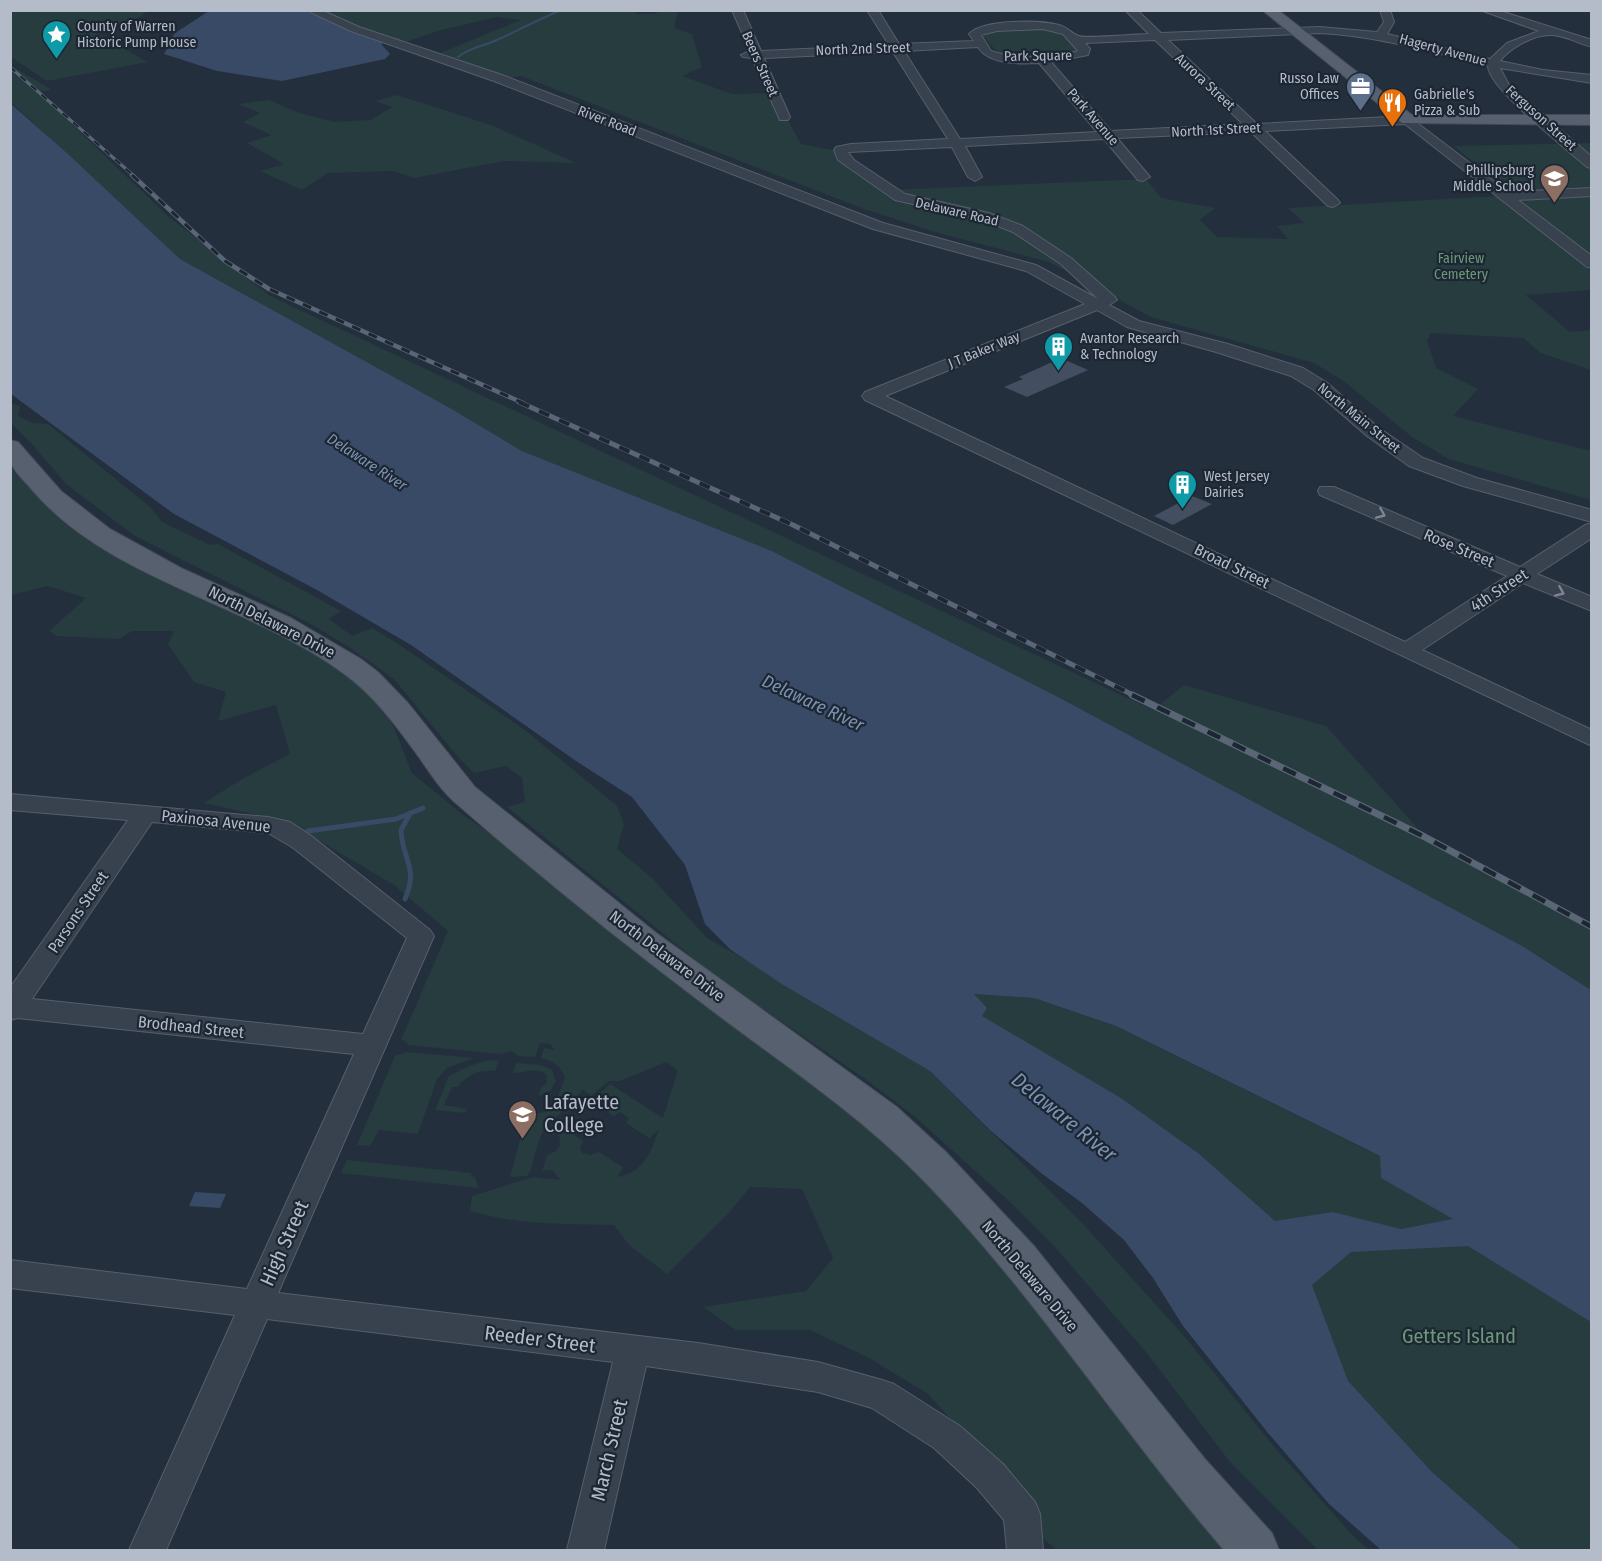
<svg xmlns="http://www.w3.org/2000/svg" width="1602" height="1561" viewBox="0 0 1602 1561" font-family="'Fira Sans Condensed',sans-serif">
<style>
.green{fill:#263c3f}
.water{fill:#384a66;fill-rule:evenodd}
.lines{fill:none;stroke-linecap:round;stroke-linejoin:round}
.stream-far1{stroke:#384a66;stroke-width:2}
.stream{stroke:#384a66;stroke-width:5}
.building{fill:#434f60}
.minor-casing{stroke:#565f6c;stroke-width:2}
.major-casing{stroke:#424a57;stroke-width:2}
.minor{fill:#38414e;fill-rule:evenodd}
.major{fill:#56606e;fill-rule:evenodd}
.rail-far3-casing{stroke:#5a6575;stroke-width:3}
.rail-far2-casing{stroke:#5a6575;stroke-width:4.5}
.rail-far1-casing{stroke:#5a6575;stroke-width:5}
.rail-casing{stroke:#5a6575;stroke-width:7}
.rail-far3{stroke:#1d2633;stroke-width:2;stroke-dasharray:7;stroke-linecap:butt}
.rail-far2{stroke:#1d2633;stroke-width:3;stroke-dasharray:9;stroke-linecap:butt}
.rail-far1{stroke:#1d2633;stroke-width:4;stroke-dasharray:11;stroke-linecap:butt}
.rail{stroke:#1d2633;stroke-width:4.5;stroke-dasharray:14;stroke-linecap:butt}
.oneway{stroke:#7d8592}
.labels{text-anchor:middle;dominant-baseline:central;stroke-width:4.5;stroke-linejoin:round;paint-order:stroke}
.far-poi-label{font-size:14px;fill:#b5bcc9;stroke:#1d2633;text-anchor:start}
.far-street-label{font-size:14px;fill:#b5bcc9;stroke:#1d2633}
.far-park-label{font-size:14px;fill:#6c9a77;stroke:#1d2633}
.far-water-label{font-size:15px;font-style:italic;fill:#7c92b1;stroke:#1d2633}
.street-label{font-size:16px;fill:#b5bcc9;stroke:#1d2633}
.water-label{font-size:18px;font-style:italic;fill:#7c92b1;stroke:#1d2633}
.near-poi-label{font-size:20px;fill:#b5bcc9;stroke:#1d2633;text-anchor:start}
.near-street-label{font-size:20px;fill:#b5bcc9;stroke:#1d2633}
.near-park-label{font-size:20px;fill:#6c9a77;stroke:#1d2633}
.near-water-label{font-size:21px;font-style:italic;fill:#7c92b1;stroke:#1d2633}
</style>
<rect width="100%" height="100%" fill="#242f3e"/>
<path class="green" d="M636,10V14H656L658,11H678L674,28L692,34L702,67L682,76L732,94L773,93L801,144L837,151L887,190L1146,179L1161,198L1215,208L1200,220L1217,237L1288,239L1277,226L1304,223L1288,208L1498,196L1591,271V290L1526,295L1570,332L1591,330V370L1541,353L1523,338L1431,333L1427,341L1436,368L1478,389L1453,416L1591,451V500L1449,459L1412,437L1345,382L1314,363L1151,317L1049,262L935,232L864,209L521,76L508,78L440,53L521,20L497,17L441,30L406,42L346,22L321,11Z
M10,11H148L132,22L109,28L98,34L148,62L47,81L11,57Z
M1042,28L1060,31L1076,49C1062,60 1017,56 999,54L983,36L991,31Z
M10,65L52,90L38,92L169,217L270,296L1153,710L1184,685L1326,726L1429,841L1480,866L1591,927V990L1531,951L1060,698L772,551L522,451L450,408L180,259L11,102Z
M397,95L491,125L576,163L504,161L414,178L393,171L328,173L302,190L260,171L284,164L247,143L271,135L243,122L260,113L238,104L269,100L299,113L335,122L371,120L392,107L375,101Z
M1591,143V259L1454,146Z
M10,403L20,406L18,416L33,423L48,424L150,507L162,522L210,545L218,544L341,611L329,619L352,636L372,628L392,640L525,730L617,806L624,824L617,849L652,878L707,938L746,960L783,985L930,1071L1084,1225L1184,1336L1276,1449L1354,1537L1369,1550H1318L1230,1462L1146,1352L1054,1246L1009,1201L915,1117L864,1078L718,978L507,807L525,802L522,778L506,766L474,773L458,757L394,679L349,647L311,624L135,536L66,484L32,444L11,423Z
M11,459L39,497L304,640L353,677L390,718L412,773L463,815L548,874L810,1071L968,1219L1152,1452L1237,1550H1058L1043,1539L995,1468L928,1394L869,1358L810,1330H736L703,1307L806,1291L833,1258L802,1189L750,1187L729,1213L667,1274L629,1245L614,1225C565,1224 517,1225 470,1211L472,1196L533,1177L561,1180L552,1170L542,1171L547,1155C562,1150 561,1144 558,1131L562,1126L583,1141L580,1149L582,1153L591,1155L599,1152L621,1166L623,1168L617,1177C644,1173 651,1152 659,1129L649,1138L626,1123L629,1118L620,1112L614,1116L591,1101L610,1084L663,1118L678,1070L666,1062L620,1081H609L591,1096L583,1089L569,1107L557,1099L565,1077C560,1065 553,1061 541,1058L544,1048L555,1050L550,1044L540,1043L535,1057L519,1056L511,1051L500,1054L408,1045L405,1041L401,1040L448,931L394,885L288,822L204,803L242,779L290,754L276,705L218,721L226,692L194,682L168,644L174,631H132L119,639L56,636L49,631L86,598L48,586L11,595Z
M848,954L973,994L1034,998L1116,1026L1362,1148L1591,1249V1550H1521L1432,1472L1380,1444L1198,1153L1121,1098L1060,1063Z
M407,1052L473,1058L447,1068L437,1079L418,1134L379,1130L370,1146L357,1145L395,1056Z
M489,1060L499,1061L495,1071C478,1070 469,1074 457,1087H452L444,1105L467,1109L465,1113L435,1110L449,1076L469,1066Z
M516,1063L541,1065L552,1070L556,1081L551,1090L538,1096L541,1088L547,1082L546,1074C535,1067 525,1073 513,1073Z
M554,1105L563,1111C536,1132 540,1142 530,1172L527,1176L510,1177L523,1129L537,1113L545,1112Z
M347,1160L472,1173L471,1176L475,1177L479,1188L341,1173Z"/>
<path class="water" d="M302,10L382,42V45L390,54L385,59L282,81L217,71L164,54L175,33L209,11Z
M10,103L68,154L180,259L450,408L522,451L772,551L1060,698L1524,947L1591,990V1322L1468,1246L1351,1252L1312,1285L1348,1381L1432,1472L1521,1550H1381L1329,1504L1268,1433L1183,1326L1153,1278L1124,1240L1082,1203L1041,1173L992,1132L930,1071L783,985L731,950L705,924L685,865L632,797L576,761L411,645L317,590L174,514L11,394ZM974,994L1034,998L1116,1026L1380,1156L1381,1178L1453,1219L1401,1229L1333,1212L1275,1221L1198,1153L1121,1098L982,1016L987,1008Z
M195,1192L226,1194L220,1208L189,1206Z"/>
<g class="lines">
<path class="stream-far1" d="M458,57C473,46 482,47 497,40C519,30 539,19 562,10"/>
<path class="stream" d="M308,831L396,819L423,808
M405,899C419,867 402,860 401,830L410,814"/>
</g>
<path class="building" d="M1061,358L1088,370L1027,397L1004,387L1023,379L1019,377Z
M1192,496L1212,504L1173,525L1154,516Z"/>
<g class="lines">
<defs>
<path id="minor" d="M306,10H321L359,27L502,75L883,223L1036,265L1098,299L1061,264L1013,232L980,219L895,200L838,160L834,150L836,147L851,144L948,139L893,52L764,58L790,117L788,120H780L752,58L743,57L741,55L750,51L732,10H743L761,51L889,45L867,10H878L899,44L974,41L969,34C983,19 1040,20 1059,25C1067,27 1072,34 1079,36C1085,39 1138,34 1149,34L1125,10H1137L1161,33L1320,27L1377,32L1384,22L1380,10H1390L1394,22L1387,34L1490,59L1507,43L1539,31L1480,10H1497L1592,40V47C1579,44 1563,34 1550,35C1533,35 1510,48 1500,61L1543,70L1592,75V83L1500,68L1509,85L1592,157V168L1587,167C1568,150 1488,88 1488,66C1432,52 1378,36 1320,33L1168,40L1257,124L1408,116L1508,192L1592,188V196L1518,200L1592,256V268L1587,267L1405,124L1265,131L1338,200L1340,203L1333,207L1328,206L1251,132L1117,138L1150,177L1143,181L1138,180L1104,139L965,146L982,177L975,181L968,177L952,147L848,152L854,160L905,194L989,213L1023,226L1071,258L1115,297L1117,300L1109,305L1139,321L1228,344L1303,368L1326,382L1379,428L1423,458L1477,478L1592,510V522L1463,486L1409,466L1367,436L1314,390L1291,376L1216,352L1127,327L1097,310L885,396L1405,642L1507,576L1320,495L1318,491L1320,487H1334L1520,567L1585,525L1592,523V538L1537,574L1592,597V611L1523,583L1422,650L1592,730V746L865,400L862,396L865,392L1085,304L1026,271L873,229L494,81L351,31ZM1043,29L1063,34L1078,51C1055,58 1014,59 991,51L981,35L997,31ZM1155,40L1243,124L1111,131L1051,62L1088,55L1090,49L1085,43ZM978,47C989,65 1020,64 1039,63L1097,132L960,139L904,51Z
M10,794L268,817L290,822L310,835L430,930L434,936L278,1293L698,1343L818,1362L882,1380L894,1384L960,1426L1003,1464L1035,1502L1040,1514L1043,1550H1007L1004,1520L977,1488L934,1448L872,1408L818,1392L646,1366L604,1550H567L613,1362L267,1319L166,1550H129L235,1315L10,1288V1260L247,1289L354,1054L18,1018L10,1020V988L128,820L10,810ZM152,822L268,833L292,847L407,938L363,1034L32,999Z"/>
<path id="major" d="M1262,10H1278L1412,115H1592V125L1402,123Z
M10,440L18,442L61,491L110,529L181,568L291,618L361,659L378,672L408,703L475,787L655,932L897,1107L946,1152L1034,1246L1205,1459L1272,1533L1279,1550H1224C1118,1428 1031,1288 916,1173C853,1110 777,1060 706,1006C621,942 538,875 458,805C443,793 432,776 421,760C398,728 375,696 343,673C248,603 111,581 33,491C27,483 16,474 12,465C9,458 10,447 10,440Z"/>
</defs>
<use href="#minor" class="minor-casing"/>
<use href="#major" class="major-casing"/>
<use href="#minor" class="minor"/>
<use href="#major" class="major"/>
<defs>
<path id="rail-far3" d="M10,67L134,176"/>
<path id="rail-far2" d="M132,175L225,261L269,289L523,403"/>
<path id="rail-far1" d="M519,402L793,525L1135,696"/>
<path id="rail" d="M1132,695L1423,836L1592,927"/>
</defs>
<use href="#rail-far3" class="rail-far3-casing"/>
<use href="#rail-far2" class="rail-far2-casing"/>
<use href="#rail-far1" class="rail-far1-casing"/>
<use href="#rail" class="rail-casing"/>
<use href="#rail-far3" class="rail-far3"/>
<use href="#rail-far2" class="rail-far2"/>
<use href="#rail-far1" class="rail-far1"/>
<use href="#rail" class="rail"/>
</g>
<defs><path id="oneway-chevron" d="M-2-3.5L2.5 0L-2 3.5" fill="none" stroke-width="1.6" stroke-linecap="round" stroke-linejoin="round" transform="scale(1.5)"/></defs>
<g class="oneway">
<use href="#oneway-chevron" transform="translate(1381 514) rotate(23)"/>
<use href="#oneway-chevron" transform="translate(1560 592) rotate(23)"/>
</g>
<defs>
<symbol id="sight-pin" viewBox="-11 -11 22 30"><path d="M0 17L-7.5 6A9.5 9.5 0 1 1 7.5 6Z" fill="#0f9aa8" stroke="#1d2633"/><path d="M0-6L1.8-2.2L6-1.7L2.9 1.2L3.7 5.4L0 3.3L-3.7 5.4L-2.9 1.2L-6-1.7L-1.8-2.2Z" fill="#fff"/></symbol>
<symbol id="office-pin" viewBox="-11 -11 22 30"><path d="M0 17L-7.5 6A9.5 9.5 0 1 1 7.5 6Z" fill="#5c6f8a" stroke="#1d2633"/><path d="M-6-3h4V-5.5h4V-3h4V5H-6ZM-1-4.5V-3h2v-1.5ZM-6 0V1H6V0Z" fill="#fff"/></symbol>
<symbol id="restaurant-pin" viewBox="-11 -11 22 30"><path d="M0 17L-7.5 6A9.5 9.5 0 1 1 7.5 6Z" fill="#e8710a" stroke="#1d2633"/><path d="M-5-6h1v4h1v-4h1v4h1v-4h1v5L-1.5 .5V6h-2V.5L-5-1ZM5-6V6H3V1.5H1.5Q1.5-4 5-6Z" fill="#fff"/></symbol>
<symbol id="school-pin" viewBox="-11 -11 22 30"><path d="M0 17L-7.5 6A9.5 9.5 0 1 1 7.5 6Z" fill="#8d6e63" stroke="#1d2633"/><path d="M0-5L7-2L0 1L-7-2ZM-4 1L0 2.5L4 1V4Q0 6-4 4Z" fill="#fff"/></symbol>
<symbol id="building-pin" viewBox="-11 -11 22 30"><path d="M0 17L-7.5 6A9.5 9.5 0 1 1 7.5 6Z" fill="#0f9aa8" stroke="#1d2633"/><path d="M-4-6H4V6H1V3H-1V6H-4ZM-2.5-4.3h1.7v1.8h-1.7ZM.8-4.3h1.7v1.8H.8ZM-2.5-1h1.7V.8h-1.7ZM.8-1h1.7V.8H.8Z" fill="#fff"/></symbol>
<symbol id="university-pin" viewBox="-11 -11 22 30"><path d="M0 17L-7.5 6A9.5 9.5 0 1 1 7.5 6Z" fill="#8d6e63" stroke="#1d2633"/><path d="M0-5L7-2L0 1L-7-2ZM-4 1L0 2.5L4 1V4Q0 6-4 4Z" fill="#fff"/></symbol>
</defs>
<g fill-rule="evenodd">
<use href="#sight-pin" x="40" y="18" width="33" height="45"/>
<use href="#office-pin" x="1344" y="70" width="33" height="45"/>
<use href="#restaurant-pin" x="1376" y="86" width="33" height="45"/>
<use href="#school-pin" x="1538" y="162" width="33" height="45"/>
<use href="#building-pin" x="1042" y="330" width="33" height="45"/>
<use href="#building-pin" x="1166" y="468" width="33" height="45"/>
<use href="#university-pin" x="506" y="1098" width="33" height="45"/>
</g>
<g class="labels">
<g class="far-poi-label">
<text x="77" y="26">County of Warren<tspan x="77" dy="16">Historic Pump House</tspan></text>
<text x="1339" y="78" text-anchor="end">Russo Law<tspan x="1339" dy="16">Offices</tspan></text>
<text x="1414" y="94">Gabrielle's<tspan x="1414" dy="16">Pizza &amp; Sub</tspan></text>
<text x="1534" y="170" text-anchor="end">Phillipsburg<tspan x="1534" dy="16">Middle School</tspan></text>
<text x="1080" y="338">Avantor Research<tspan x="1080" dy="16">&amp; Technology</tspan></text>
<text x="1204" y="476">West Jersey<tspan x="1204" dy="16">Dairies</tspan></text>
</g>
<g class="far-street-label">
<text transform="translate(863 49) rotate(-2)">North 2nd Street</text>
<text transform="translate(1443 50) rotate(15)">Hagerty Avenue</text>
<text transform="translate(1038 56) rotate(-1)">Park Square</text>
<text transform="translate(760 64) rotate(66)">Beers Street</text>
<text transform="translate(1205 82) rotate(43)">Aurora Street</text>
<text transform="translate(1093 117) rotate(49)">Park Avenue</text>
<text transform="translate(1541 118) rotate(42)">Ferguson Street</text>
<text transform="translate(607 121) rotate(21)">River Road</text>
<text transform="translate(1216 130) rotate(-3)">North 1st Street</text>
<text transform="translate(957 212) rotate(13)">Delaware Road</text>
<text transform="translate(984 350) rotate(-22)">J T Baker Way</text>
<text transform="translate(1359 418) rotate(39)">North Main Street</text>
</g>
<g class="far-park-label">
<text x="1461" y="258">Fairview<tspan x="1461" dy="16">Cemetery</tspan></text>
</g>
<g class="far-water-label">
<text transform="translate(367 462) rotate(33)">Delaware River</text>
</g>
<g class="street-label">
<text transform="translate(1459 548) rotate(23)">Rose Street</text>
<text transform="translate(1232 566) rotate(26)">Broad Street</text>
<text transform="translate(1499 590) rotate(-33)">4th Street</text>
<text transform="translate(272 622) rotate(27)">North Delaware Drive</text>
<text transform="translate(216 821) rotate(6)">Paxinosa Avenue</text>
<text transform="translate(78 912) rotate(-56)">Parsons Street</text>
<text transform="translate(667 956) rotate(37)">North Delaware Drive</text>
<text transform="translate(191 1027) rotate(6)">Brodhead Street</text>
<text transform="translate(1030 1276) rotate(50)">North Delaware Drive</text>
</g>
<g class="water-label">
<text transform="translate(813 703) rotate(25)">Delaware River</text>
</g>
<g class="near-poi-label">
<text x="544" y="1102">Lafayette<tspan x="544" dy="23">College</tspan></text>
</g>
<g class="near-street-label">
<text transform="translate(284 1243) rotate(-66)">High Street</text>
<text transform="translate(540 1339) rotate(7)">Reeder Street</text>
<text transform="translate(609 1450) rotate(-77)">March Street</text>
</g>
<g class="near-park-label">
<text x="1459" y="1336">Getters Island</text>
</g>
<g class="near-water-label">
<text transform="translate(1064 1117) rotate(39)">Delaware River</text>
</g>
</g>
<rect width="1602" height="1561" fill="none" stroke="#b5bcc9" stroke-width="24"/>
</svg>
